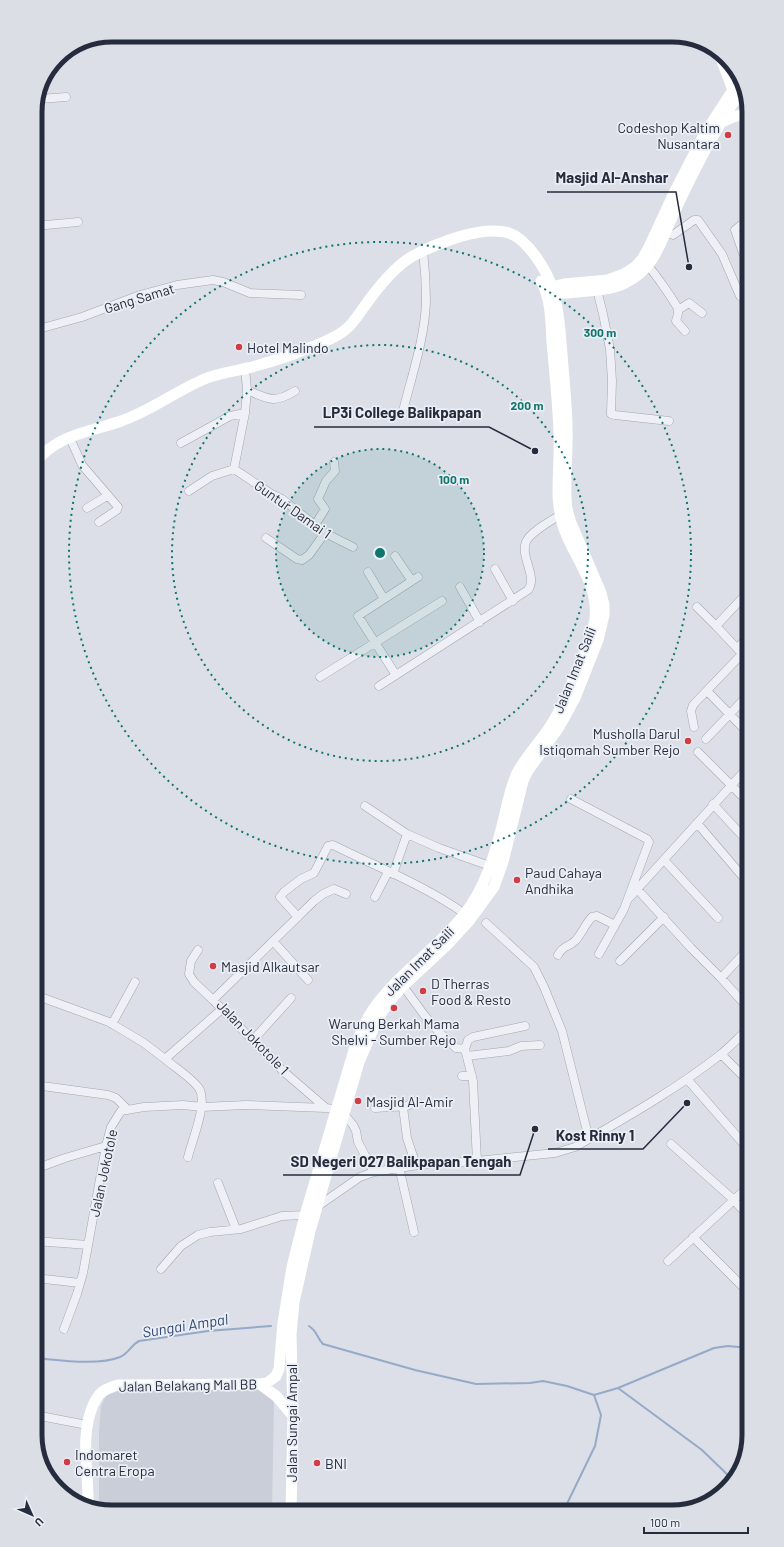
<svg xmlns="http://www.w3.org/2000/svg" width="784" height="1547" viewBox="0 0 784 1547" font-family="Barlow,sans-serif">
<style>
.built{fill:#caced9}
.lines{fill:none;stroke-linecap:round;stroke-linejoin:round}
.stream{stroke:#95aac8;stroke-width:2}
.street-casing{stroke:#a1a6b1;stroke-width:9}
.street{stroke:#eff0f5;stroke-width:8}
.secondary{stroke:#fff;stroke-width:11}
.ring{fill:none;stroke:#0f766e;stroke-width:2;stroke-dasharray:2 4}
.poi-dot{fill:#d13c46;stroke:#ebeef4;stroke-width:1.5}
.labels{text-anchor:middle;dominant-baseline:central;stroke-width:3.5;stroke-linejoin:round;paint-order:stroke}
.poi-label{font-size:14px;fill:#252c3d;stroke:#ebeef4;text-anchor:start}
.street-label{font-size:14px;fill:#252c3d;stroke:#ebeef4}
.water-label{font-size:15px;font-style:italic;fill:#2f4772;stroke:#ebeef4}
.rim{fill:none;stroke:#252c3d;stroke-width:5}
.centre{fill:#0f766e;stroke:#ebeef4;stroke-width:2}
.ring-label{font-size:12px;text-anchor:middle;font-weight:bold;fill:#0f766e;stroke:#ebeef4;stroke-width:3.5;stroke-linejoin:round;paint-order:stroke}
.leader{fill:none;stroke:#252c3d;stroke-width:1.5}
.callout-dot{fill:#252c3d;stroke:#ebeef4;stroke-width:1.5}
.callout-label{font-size:15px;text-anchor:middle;font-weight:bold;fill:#252c3d;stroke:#ebeef4;stroke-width:3.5;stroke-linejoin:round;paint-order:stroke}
</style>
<rect width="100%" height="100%" fill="#dcdfe7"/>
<path class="built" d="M35,132L45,139L35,168Z
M117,1387L263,1388L274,1402L272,1512H107L99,1509V1431L101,1406L106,1396Z"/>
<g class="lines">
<path class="stream" d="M309,1326C318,1332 316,1337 323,1344L415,1370L476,1384L530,1383L543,1381L567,1386L594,1395L601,1415L595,1446L563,1512
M35,1358C59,1360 98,1366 120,1357C129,1353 131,1345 139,1341L208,1331L271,1326
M618,1388L702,1450L733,1480
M594,1395L618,1388L714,1348L728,1346L749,1348"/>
<defs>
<path id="street" d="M39,99L66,97
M35,226L78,222
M666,233L673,235L694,220H698L722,254L740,296
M743,253L735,230L741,225L749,223
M648,266C654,272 675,302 678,309C679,313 677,317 676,321L685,331
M597,290L603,314L610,349L612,381L611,414L615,415L669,421
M678,310L689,303L702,313
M35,330L82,317L140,295L177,285L213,280L223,282L250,293L301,295
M247,390C268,399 274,404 295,391
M404,407C413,372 425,336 426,301C426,284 425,268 423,251
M70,438L82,465L118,507L117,510L99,522
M181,443L230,416L245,413
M234,469L270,493L282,499L325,533L353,547
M189,491L212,476L234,469L245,413L247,390L245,368
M87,508L107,496
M315,525L325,509L318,499L326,481L335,471L334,462
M266,538L297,559L302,560L309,555L325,533
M395,556L412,581
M495,569L513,601
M368,572L384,599
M460,587L480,622
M697,607L716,626
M738,648L749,635
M749,661L716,626L749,591
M396,675L358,616L418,577
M320,677L442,601
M379,686L528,590C538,576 520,558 526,542C530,532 551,521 560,515
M707,691L749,734
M694,727L691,711L693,705L742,654
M706,739L749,694
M698,752L749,803
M571,799L647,839L649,842L624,909L599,954
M713,804L749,843
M365,806L407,834
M697,823L749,884
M664,860L718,918
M393,874L407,834L439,848L490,866
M638,890L691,948L721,978L749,1009
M375,897L388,872
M630,897L749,766
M298,917L280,897L284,892L301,879L314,873L328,846L333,845C377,867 424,885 465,914
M486,923L534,967L544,987L562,1031L589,1139
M273,941L308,980
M198,950L191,961L189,974L194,982L213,1000
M558,955C564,944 568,948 575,941C582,934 585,924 592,917L597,916L615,925
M620,961L664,917
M721,978L749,948
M403,986L425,1016L439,1032L456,1048L465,1049
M35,995L109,1022L144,1043L165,1059L222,1009
M112,1024L135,982
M253,1040L291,998
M465,1049L473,1081L477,1161
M465,1049L468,1040L473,1037L525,1026
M721,1054L749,1082
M467,1056L509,1051L521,1046L540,1045
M165,1059C174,1067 194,1079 200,1090C207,1106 192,1140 188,1157
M462,1076H472
M687,1079L749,1150
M35,1085L108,1095L116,1098L127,1109
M403,1107L407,1138L416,1165
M326,1108L283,1071L213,1000L314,901L323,894L334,889L346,894
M375,1108L407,1106L416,1101
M344,1114L353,1125L356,1131L358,1142L374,1172
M671,1144L734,1200L749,1217
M399,1167L414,1232
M35,1169L65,1158L106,1146
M218,1183L236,1229
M693,1237L749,1293
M35,1241L88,1245
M668,1261L749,1186
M161,1269L181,1246L198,1235L210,1232L241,1229L282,1216L305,1215L360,1177L374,1172L418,1165L477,1161L555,1153L575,1147C625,1118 675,1090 720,1055C730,1047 739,1037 749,1028
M35,1278L80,1283
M64,1329L77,1294L83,1273L106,1146L111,1127L121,1111L144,1107L183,1105L202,1107L246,1105L326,1108L341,1110
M35,1415L87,1425"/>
</defs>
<use href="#street" class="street-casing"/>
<use href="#street" class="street"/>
<path class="secondary" d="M721,53L722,61L733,90L748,105
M722,122L733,117L749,113
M546,288L564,284L608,280L624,274L636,266L643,258L649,247L674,193L705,133L733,90
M547,295C571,291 605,293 625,283C651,271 659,248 669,224C678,204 687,185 697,166C709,141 724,118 738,95
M35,462C61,433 87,433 121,421C151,411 177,390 207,378C220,373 234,371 248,368C267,363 286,357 304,350C317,345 334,339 345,330C353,324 358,315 364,307C376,290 395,266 413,256C437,243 482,225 509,233C527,239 547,270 552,288C559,308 560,332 562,354C564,383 568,413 567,442C567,464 564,487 567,509L571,523L601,593L604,605V615L598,640L575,698L559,727L527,772L523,781L503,862L494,887L469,921L447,945L403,986L389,1002L378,1018L359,1062L310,1231L294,1302L291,1334L293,1416L291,1512
M260,1384L276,1396L293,1416
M88,1505C89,1471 79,1435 94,1403C96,1400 98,1395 101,1393C105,1389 112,1387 118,1385L260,1384L267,1383L276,1376L279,1369L283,1323L292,1267L305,1215L354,1050C359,1037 364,1023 372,1011C397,974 436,950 463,916C485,889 495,854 503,822C507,806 510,788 517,773C525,758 537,745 547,731C560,713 569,691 577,670C584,653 593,636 595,618C599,584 573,556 563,526C560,515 558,504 558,492C558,472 560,452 559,433C558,403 555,373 552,343C551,323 551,298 541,281"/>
</g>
<circle cx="380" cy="553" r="104" fill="#0f766e" fill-opacity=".12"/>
<g class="ring">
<circle cx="380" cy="553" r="104"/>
<circle cx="380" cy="553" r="208"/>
<circle cx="380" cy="553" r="311"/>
</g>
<g class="poi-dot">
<circle cx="728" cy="135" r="4"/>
<circle cx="239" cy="347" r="4"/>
<circle cx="688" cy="741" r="4"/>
<circle cx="517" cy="880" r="4"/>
<circle cx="213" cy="966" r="4"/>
<circle cx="423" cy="991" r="4"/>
<circle cx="394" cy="1008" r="4"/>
<circle cx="358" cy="1101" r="4"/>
<circle cx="67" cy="1462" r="4"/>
<circle cx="317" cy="1463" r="4"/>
</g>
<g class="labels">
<g class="poi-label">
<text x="720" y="127" text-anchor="end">Codeshop Kaltim<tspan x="720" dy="16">Nusantara</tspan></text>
<text x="247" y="347">Hotel Malindo</text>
<text x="680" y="733" text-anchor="end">Musholla Darul<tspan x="680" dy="16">Istiqomah Sumber Rejo</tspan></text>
<text x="525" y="872">Paud Cahaya<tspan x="525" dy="16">Andhika</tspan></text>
<text x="221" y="966">Masjid Alkautsar</text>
<text x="431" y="983">D Therras<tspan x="431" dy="16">Food &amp; Resto</tspan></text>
<text x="394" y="1023" text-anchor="middle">Warung Berkah Mama<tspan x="394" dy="16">Shelvi - Sumber Rejo</tspan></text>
<text x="366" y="1101">Masjid Al-Amir</text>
<text x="75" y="1454">Indomaret<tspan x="75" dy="16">Centra Eropa</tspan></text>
<text x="325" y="1463">BNI</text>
</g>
<g class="street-label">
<text transform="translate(139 298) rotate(-17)">Gang Samat</text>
<text transform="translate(293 509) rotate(35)">Guntur Damai 1</text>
<text transform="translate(574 670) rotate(-68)">Jalan Imat Saili</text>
<text transform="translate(419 961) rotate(-45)">Jalan Imat Saili</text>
<text transform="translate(253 1037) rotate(46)">Jalan Jokotole 1</text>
<text transform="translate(103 1173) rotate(-78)">Jalan Jokotole</text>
<text transform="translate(188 1385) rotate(-1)">Jalan Belakang Mall BB</text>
<text transform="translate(291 1423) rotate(-90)">Jalan Sungai Ampal</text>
</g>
<g class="water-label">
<text transform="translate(185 1325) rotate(-9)">Sungai Ampal</text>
</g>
</g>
<path d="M0 0H784V1547H0ZM112 42H672A70 70 0 0 1 742 112V1435A70 70 0 0 1 672 1505H112A70 70 0 0 1 42 1435V112A70 70 0 0 1 112 42Z" fill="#dbdee5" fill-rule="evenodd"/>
<path class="rim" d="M112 42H672A70 70 0 0 1 742 112V1435A70 70 0 0 1 672 1505H112A70 70 0 0 1 42 1435V112A70 70 0 0 1 112 42Z"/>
<circle cx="380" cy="553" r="6" class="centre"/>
<g class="ring-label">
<text x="600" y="337">300 m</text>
<text x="527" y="410">200 m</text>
<text x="454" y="484">100 m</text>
</g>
<path class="leader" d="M689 267L676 192H547M535 451L489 427H314M687 1103L643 1149H548M535 1129L520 1175H283"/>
<g class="callout-dot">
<circle cx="689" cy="267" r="4"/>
<circle cx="535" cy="451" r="4"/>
<circle cx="687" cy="1103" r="4"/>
<circle cx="535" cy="1129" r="4"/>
</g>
<g class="callout-label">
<text x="612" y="183">Masjid Al-Anshar</text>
<text x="402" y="418">LP3i College Balikpapan</text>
<text x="595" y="1141">Kost Rinny 1</text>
<text x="401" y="1167">SD Negeri 027 Balikpapan Tengah</text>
</g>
<g transform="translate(32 1515) rotate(135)" stroke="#ebeef4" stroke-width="3" paint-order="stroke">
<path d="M0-3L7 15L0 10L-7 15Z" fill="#252c3d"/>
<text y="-6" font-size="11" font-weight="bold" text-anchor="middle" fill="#252c3d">U</text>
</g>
<path d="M644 1527v6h104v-6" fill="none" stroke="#252c3d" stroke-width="2"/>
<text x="650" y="1527" font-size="12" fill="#252c3d" stroke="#ebeef4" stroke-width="3" paint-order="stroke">100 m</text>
</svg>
